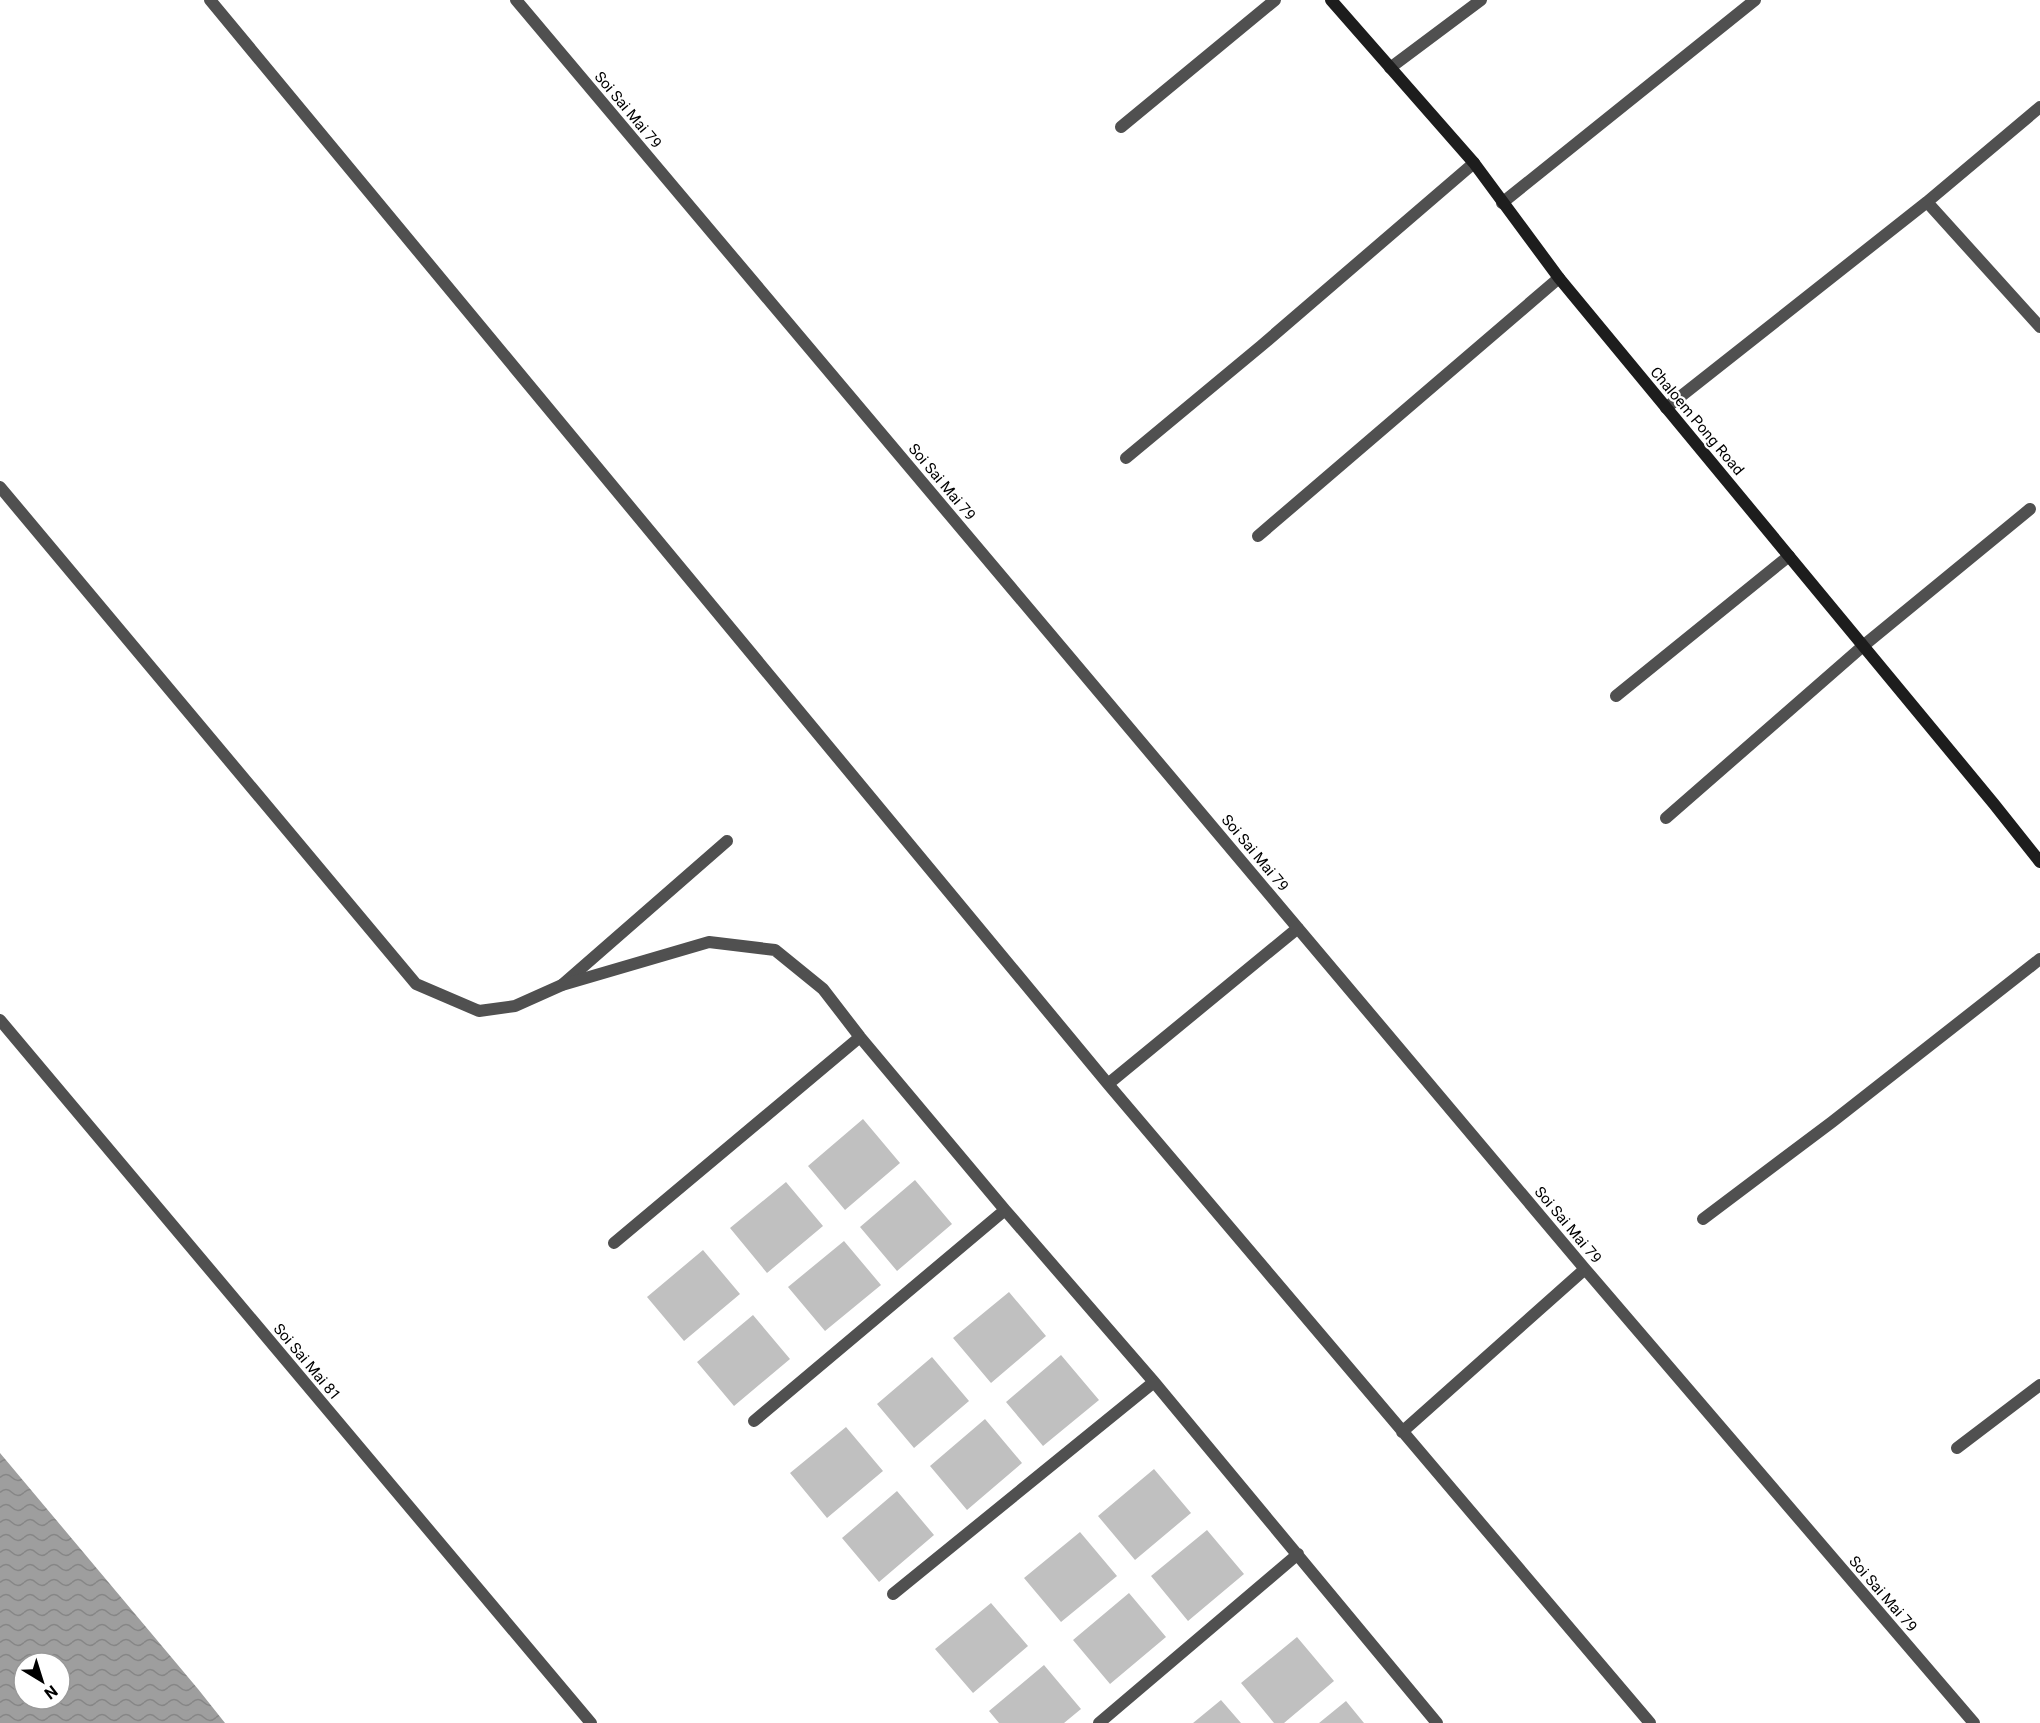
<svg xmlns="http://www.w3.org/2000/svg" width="2040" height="1723" viewBox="0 0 2040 1723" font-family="Roboto,sans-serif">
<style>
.water{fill:url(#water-waves);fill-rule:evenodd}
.building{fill:#c0c0c0}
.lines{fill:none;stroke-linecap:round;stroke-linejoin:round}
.service{stroke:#505050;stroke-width:12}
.minor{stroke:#505050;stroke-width:12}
.secondary{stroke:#1d1d1d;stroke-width:12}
.labels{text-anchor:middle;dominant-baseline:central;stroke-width:4.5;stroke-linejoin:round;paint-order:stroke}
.street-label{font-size:15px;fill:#000;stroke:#fff}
</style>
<defs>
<pattern id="water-waves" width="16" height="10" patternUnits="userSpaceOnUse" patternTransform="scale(1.5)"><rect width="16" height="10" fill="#9e9e9e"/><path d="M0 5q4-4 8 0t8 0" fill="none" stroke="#868686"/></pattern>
</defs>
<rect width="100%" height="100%" fill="#fff"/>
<path class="water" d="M0,1453L198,1689L225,1723H0ZM24,1663H60V1699H24Z"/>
<path class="building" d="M863,1119L900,1163L845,1210L808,1166Z
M915,1180L952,1224L897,1271L860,1227Z
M786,1182L823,1226L767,1273L730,1228Z
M844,1241L881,1285L825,1331L788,1287Z
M703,1250L740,1294L684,1341L647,1297Z
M1009,1292L1046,1336L991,1383L953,1338Z
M753,1315L790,1359L734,1406L697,1362Z
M1061,1355L1099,1400L1043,1446L1006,1402Z
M932,1357L969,1401L914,1448L877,1404Z
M985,1419L1022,1463L967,1510L930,1466Z
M846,1427L883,1471L827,1518L790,1473Z
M1154,1469L1191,1513L1135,1560L1098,1516Z
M897,1491L934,1535L879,1582L842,1538Z
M1207,1530L1244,1574L1188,1621L1151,1576Z
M1080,1532L1117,1576L1061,1622L1024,1578Z
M1129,1593L1166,1637L1110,1684L1073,1640Z
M991,1603L1028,1646L973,1693L935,1649Z
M1297,1637L1334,1681L1284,1723H1274L1241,1683Z
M1044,1665L1081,1709L1064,1723H999L989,1711Z
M1221,1700L1241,1723H1193Z
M1346,1701L1364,1723H1319Z"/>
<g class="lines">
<path class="service" d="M1390,68L1481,0
M1121,127L1275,0
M1502,203L1755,0
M1126,458L1261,346L1474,163
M1616,696L1789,556
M1666,818L1863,646L2030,509
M562,985L727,841
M1703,1219L1832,1122L2040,959"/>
<path class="minor" d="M210,0L1108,1084L1650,1723
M516,0L1585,1269L1974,1723
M1927,202L2040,327
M1666,408L1927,202L2040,107
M0,487L416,984L479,1011L515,1006L562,985L709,942L775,950L823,989L860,1037L1005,1210L1154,1382L1437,1723
M1258,536L1559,278
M0,1020L591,1723
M1108,1084L1298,928
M614,1243L860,1037
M754,1421L1005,1210
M1402,1432L1585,1269
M1957,1448L2040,1385
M893,1594L1154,1382
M1099,1723L1298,1554"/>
<path class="secondary" d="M1331,0L1474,163L1559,278L1994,804L2040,862"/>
</g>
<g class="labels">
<g class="street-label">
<text transform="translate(628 110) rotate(50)">Soi Sai Mai 79</text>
<text transform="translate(1697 421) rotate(50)">Chaloem Pong Road</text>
<text transform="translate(942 482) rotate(50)">Soi Sai Mai 79</text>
<text transform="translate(1255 853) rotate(50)">Soi Sai Mai 79</text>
<text transform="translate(1568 1225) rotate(50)">Soi Sai Mai 79</text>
<text transform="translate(307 1362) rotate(50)">Soi Sai Mai 81</text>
<text transform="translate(1883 1594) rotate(49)">Soi Sai Mai 79</text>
</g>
</g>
<g transform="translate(42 1681) rotate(142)"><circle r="28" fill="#ffffff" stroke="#999999" stroke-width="1.5"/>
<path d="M0-4.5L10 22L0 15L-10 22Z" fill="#000000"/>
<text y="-9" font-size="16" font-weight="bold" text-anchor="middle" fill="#000000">N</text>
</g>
</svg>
